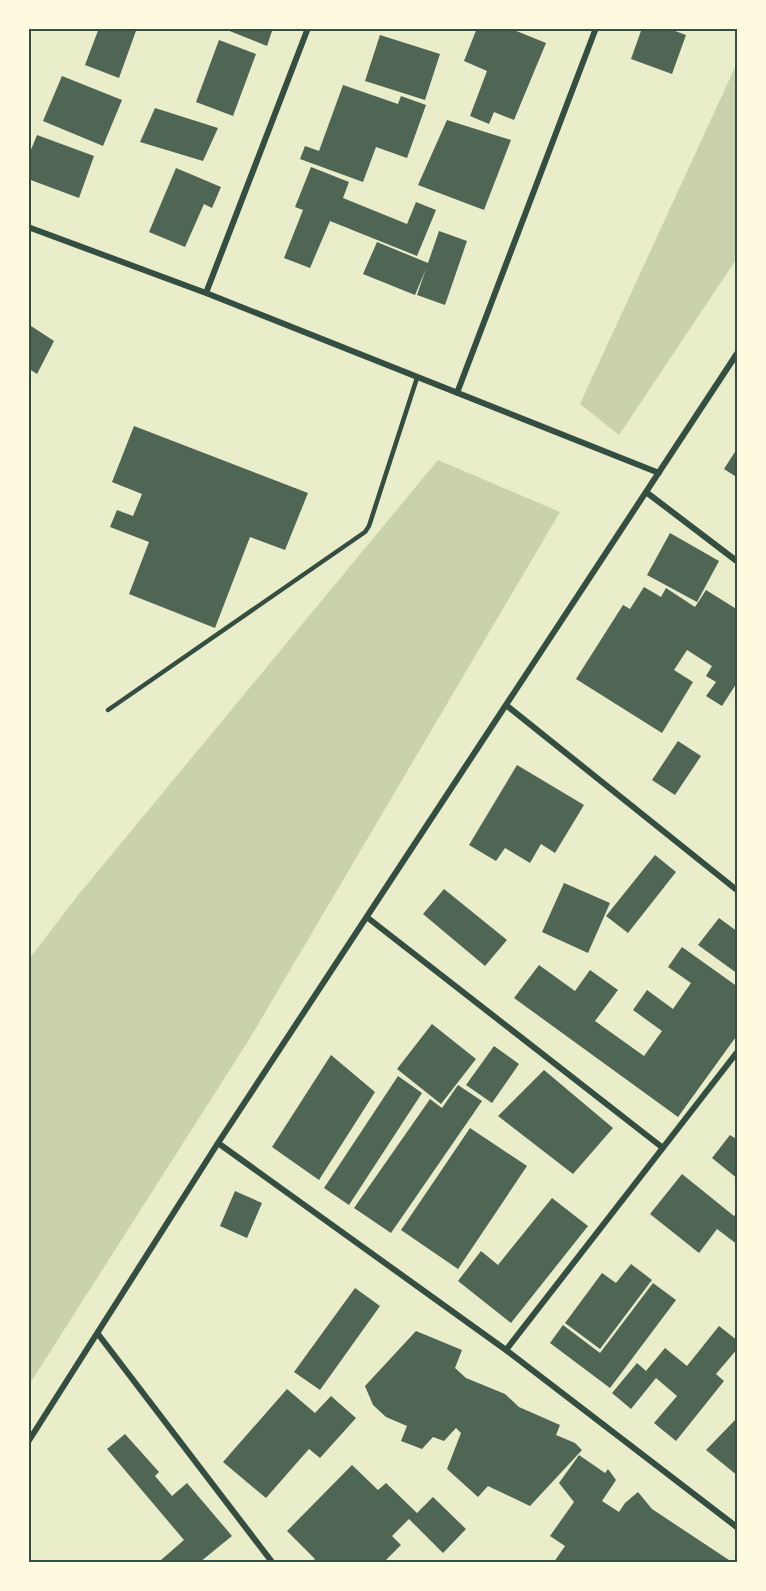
<svg xmlns="http://www.w3.org/2000/svg" width="766" height="1591" viewBox="0 0 766 1591" font-family="'Varela Round',sans-serif">
<style>
.green{fill:#cad2ad}
.building{fill:#4f6655}
.lines{fill:none;stroke-linecap:round;stroke-linejoin:round}
.service{stroke:#344e41;stroke-width:4.5}
.minor{stroke:#344e41;stroke-width:6}
.neatline{fill:none;stroke:#344e41;stroke-width:2}
</style>
<rect width="100%" height="100%" fill="#e9edc9"/>
<path class="green" d="M737,63V258L619,435L580,404Z
M438,460L560,512L250,1038L29,1385V959L79,894Z"/>
<path class="building" d="M99,28H137L119,78L85,65Z
M222,28H273L267,46Z
M477,28H509L546,43L514,120L494,112L489,124L470,116L487,71L464,61Z
M642,28H667L686,35L672,74L631,59Z
M380,35L440,54L425,100L365,81Z
M219,40L256,54L233,116L196,102Z
M62,76L122,100L103,146L43,121Z
M343,85L398,104L401,96L426,105L407,158L376,147L363,182L300,159L305,146L319,151Z
M155,108L218,128L203,161L140,142Z
M447,120L511,140L484,210L418,185Z
M37,135L94,156L79,198L28,179V157Z
M311,167L349,182L343,198L407,224L416,202L436,210L417,256L330,221L310,268L284,258L303,210L295,207Z
M176,168L221,187L212,208L204,204L185,247L149,232Z
M439,231L467,241L445,305L417,295L426,269L415,295L363,274L377,242L428,263Z
M28,324L54,341L37,374L28,368Z
M134,426L308,493L285,550L250,537L215,628L129,594L149,542L110,527L117,510L133,516L142,494L112,482Z
M738,447V478L724,469Z
M670,533L719,561L697,602L647,575Z
M644,587L661,597L666,588L695,607L706,590L738,610V681L722,706L706,696L716,682L706,676L712,666L687,650L674,670L693,682L662,733L576,679L623,605L630,609Z
M678,741L701,756L675,795L652,780Z
M517,765L584,805L555,853L541,844L530,863L505,848L496,861L469,845Z
M655,855L676,872L628,933L606,916Z
M564,883L610,903L588,953L542,932Z
M444,889L507,940L485,966L423,914Z
M719,918L738,932V974L698,945Z
M682,947L738,987V1034L678,1117L514,998L539,965L575,991L590,970L618,990L595,1021L644,1056L662,1031L633,1010L647,990L673,1009L691,983L668,967Z
M432,1024L476,1059L441,1104L397,1069Z
M494,1046L519,1064L492,1103L466,1085Z
M331,1055L375,1092L319,1180L272,1147Z
M544,1070L613,1128L573,1174L498,1116Z
M398,1076L422,1093L349,1205L324,1188Z
M458,1085L482,1101L391,1233L354,1208L430,1099L442,1108Z
M470,1128L527,1166L458,1269L401,1230Z
M730,1135L738,1140V1179L712,1158Z
M682,1174L734,1216L738,1211V1245L717,1229L699,1253L650,1214Z
M235,1191L262,1203L247,1238L220,1226Z
M552,1198L588,1226L511,1323L458,1281L481,1251L498,1265Z
M631,1264L652,1280L600,1349L565,1323L602,1273L616,1283Z
M653,1283L676,1300L610,1388L550,1343L563,1325L600,1353Z
M355,1288L380,1306L320,1390L294,1372Z
M719,1326L738,1341V1348L716,1374L724,1381L676,1441L654,1423L677,1396L656,1378L631,1409L612,1393L637,1363L646,1371L665,1348L687,1366Z
M416,1331L462,1350L455,1368L466,1378L505,1394L519,1407L560,1425L556,1435L575,1443L582,1450L530,1506L488,1486L478,1497L447,1469L461,1433L456,1428L444,1441L433,1437L422,1449L401,1441L407,1426L386,1417L373,1405L365,1386Z
M287,1389L315,1413L331,1396L356,1418L320,1458L309,1449L266,1498L223,1462Z
M738,1417V1476L706,1450Z
M125,1434L159,1472L155,1476L172,1496L187,1483L232,1536L200,1562L161,1560L184,1540L107,1449Z
M579,1455L605,1473L608,1469L616,1480L602,1501L619,1512L625,1503L638,1492L652,1509L732,1562H554L565,1546L550,1536L574,1502L559,1483Z
M352,1465L378,1490L386,1483L417,1513L433,1497L466,1529L443,1553L409,1519L392,1536L401,1545L384,1562H312L315,1559L287,1531Z"/>
<g class="lines">
<path class="service" d="M108,710L365,532L369,526L417,378"/>
<path class="minor" d="M28,227L206,293L659,473
M206,293L308,28
M457,393L596,28
M646,492L738,562
M506,705L738,891
M368,918L663,1148
M218,1143L506,1350L738,1528
M98,1334L272,1562
M506,1350L738,1051
M28,1442L218,1143L738,352"/>
</g>
<rect width="766" height="1591" fill="none" stroke="#fefae0" stroke-width="60"/>
<rect x="30" y="30" width="706" height="1531" class="neatline"/>
</svg>
